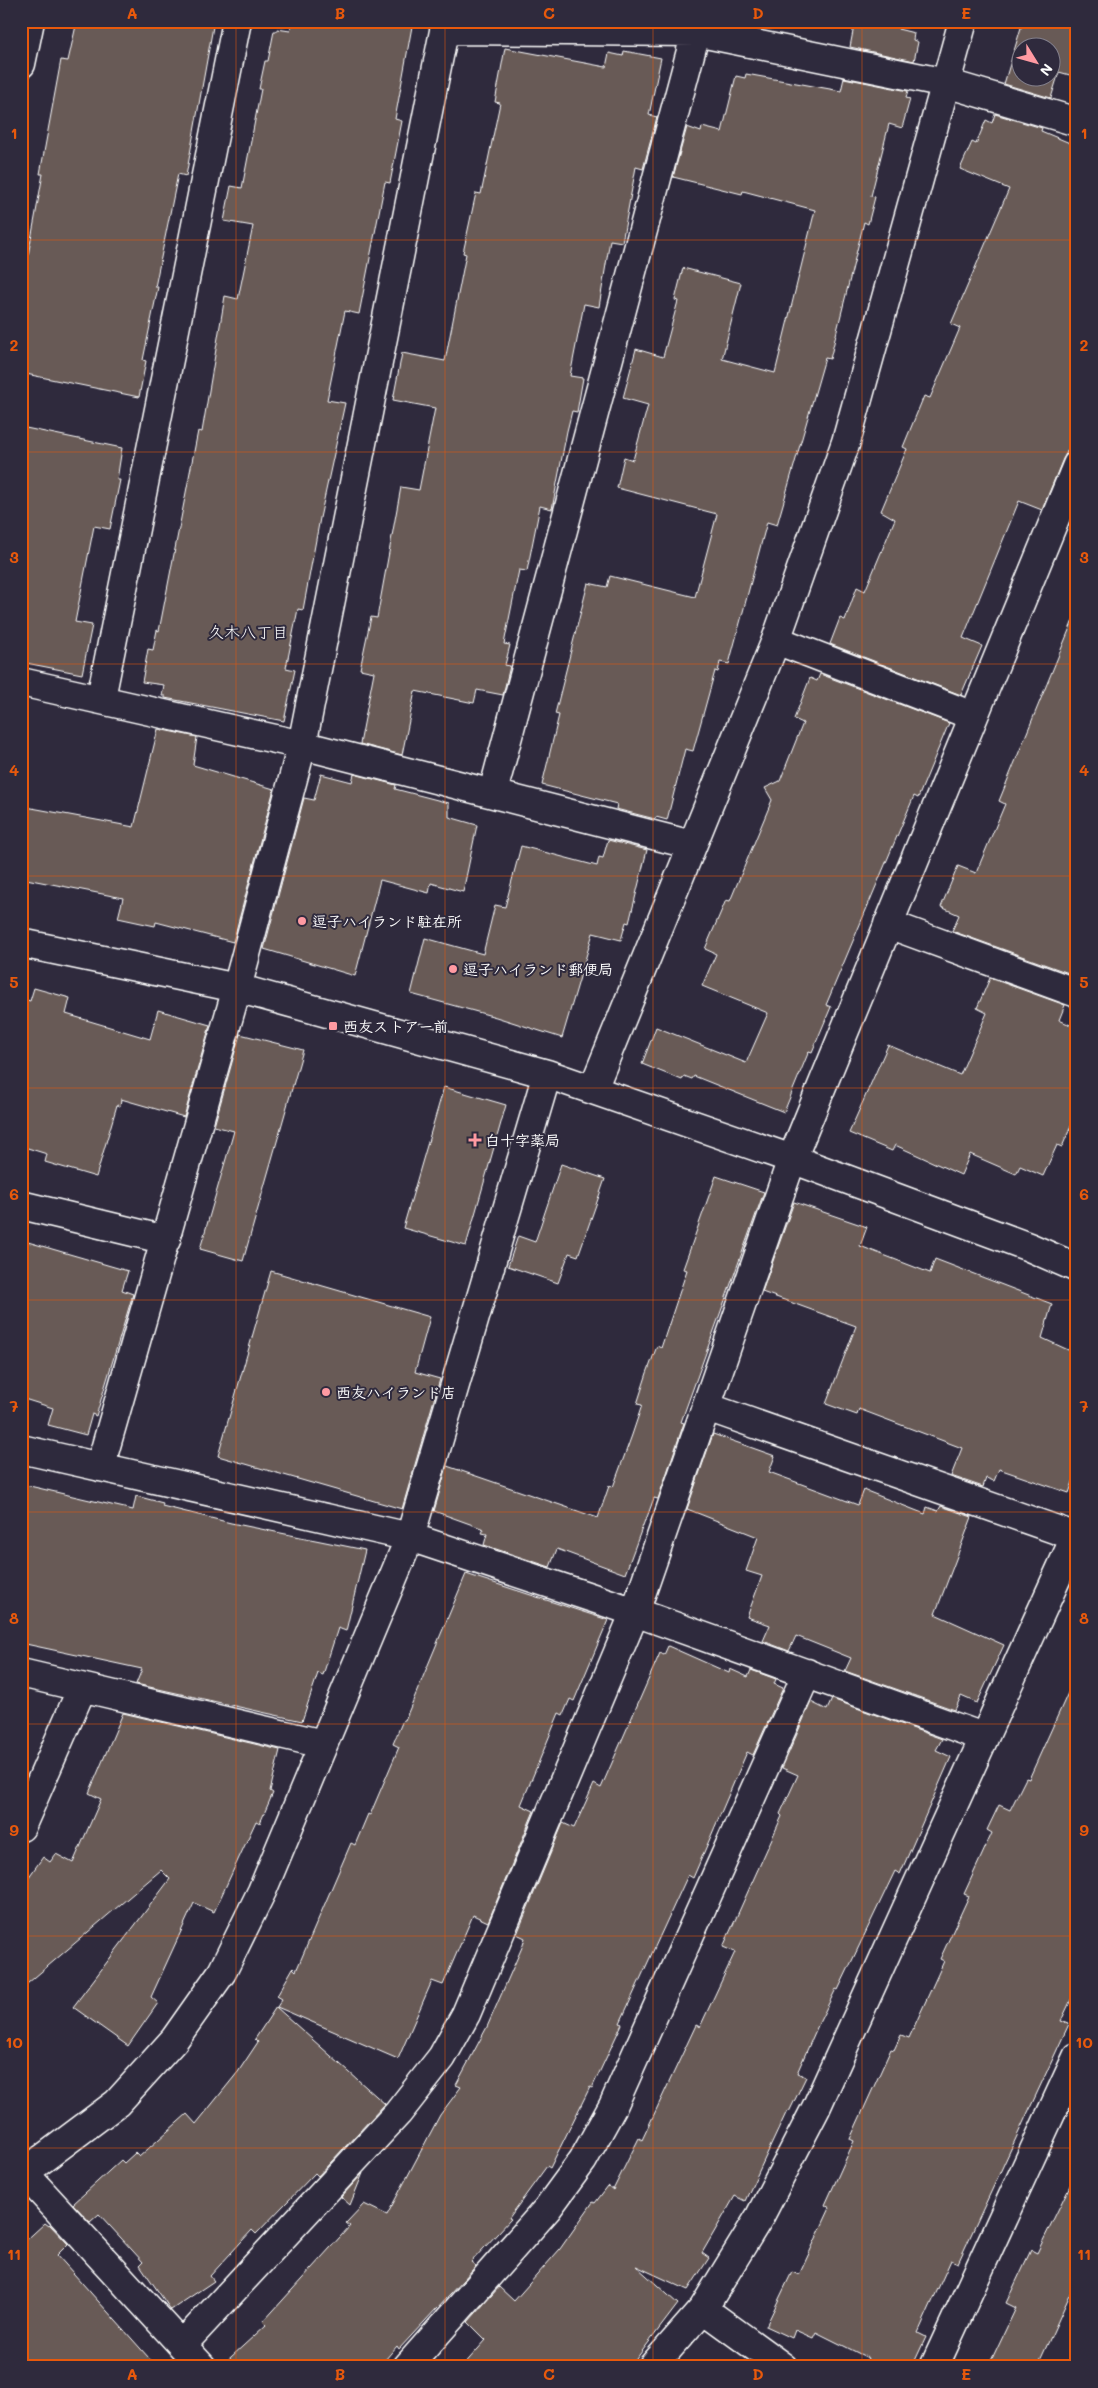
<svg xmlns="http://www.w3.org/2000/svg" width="1098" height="2388" viewBox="0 0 1098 2388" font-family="Mali,'Klee One',sans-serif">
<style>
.building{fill:#685a56;stroke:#fff;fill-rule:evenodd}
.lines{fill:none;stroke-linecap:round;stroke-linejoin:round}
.minor-casing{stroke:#fff;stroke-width:31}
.minor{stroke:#2f2a3d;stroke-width:28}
.grid{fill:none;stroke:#e8590c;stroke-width:1;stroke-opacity:0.55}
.poi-dot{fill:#ff9aa2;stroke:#2f2a3d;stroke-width:2}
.labels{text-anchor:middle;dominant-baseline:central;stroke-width:4;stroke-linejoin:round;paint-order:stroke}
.poi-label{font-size:15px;font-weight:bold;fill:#fff;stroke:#2f2a3d;text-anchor:start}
.neighbourhood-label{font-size:16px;fill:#fff;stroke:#2f2a3d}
.neatline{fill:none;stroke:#e8590c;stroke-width:2}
.grid-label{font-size:16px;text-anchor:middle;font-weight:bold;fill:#e8590c}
</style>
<rect width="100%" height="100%" fill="#2f2a3d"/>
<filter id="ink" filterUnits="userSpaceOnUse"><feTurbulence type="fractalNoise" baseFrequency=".02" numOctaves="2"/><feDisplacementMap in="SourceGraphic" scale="10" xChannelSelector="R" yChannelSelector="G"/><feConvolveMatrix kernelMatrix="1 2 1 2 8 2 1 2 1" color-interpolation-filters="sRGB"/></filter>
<g filter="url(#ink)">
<path class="building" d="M77,21H214L186,176L178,174L155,287H158L143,360L146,361L139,397L21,373V294L43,174H40L61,60L68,61Z
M292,21H413L395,119L402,121L390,183L385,182L359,314L345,311L327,400L345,403L320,518L303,610L298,609L286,668L295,670L284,721L165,698V696H162L164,685L142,682L148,649L153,650L157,630L159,631L198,431L202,432L225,296L238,299L253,226L224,221L231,186L242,188L261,89H259L265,61H268L274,31H277V29L290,31Z
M855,21H900L898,29L914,33L913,40L918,42L914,61L850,47Z
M1023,21H1077V77L1059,72L1051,98L1004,84ZM1020,48H1050V78H1020Z
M505,48L606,67L609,53L623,56L624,51L661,58L649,115L657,117L643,169L636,167L622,242L610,240L599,307L584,304L570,376L583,378L577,412L572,411L567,431L552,509L540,506L527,571L519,570L504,644L510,645L505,665L510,666L503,695L477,690L474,703L415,691L402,755L360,744L374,672L360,669L371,617L377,618L401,487L419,490L435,408L393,400L402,353L445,361L466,254L463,253L476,193L481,194L500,103L495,102Z
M746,74L841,91L844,78L908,91L906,98L910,99L902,128L889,124L871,196L875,197L868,224L864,222L830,359L825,358L777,525L767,522L729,664L720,662L718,672L715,671L693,751L685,749L667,820L656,817L655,819L616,809L617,804L542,785L559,715L555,714L588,583L607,587L610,576L695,597L717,514L617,488L624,457L633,460L648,405L623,398L636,349L663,357L678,301L675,300L683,268L741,283L722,359L775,373L815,210L743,191L742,194L673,177L687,127L701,132L702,127L722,132L736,76L745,78Z
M995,114L1042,128L1041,131L1077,146V449L1070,446L1063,459L1042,510L1019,501L963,638L982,646L961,695L830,644L840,618L845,620L857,587L865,591L895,519L881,511L907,449L903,447L924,396L930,398L960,328L951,324L1009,189L960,169L972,142L976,144L986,120L992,123Z
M21,427L122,448L117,480H120L110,529L94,526L75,622L92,625L82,674L21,662Z
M1076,613H1077V976L952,931L959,915L941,907L958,866L976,873L1005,804L999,801Z
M820,674L949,723L918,798L914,796L826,1005L831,1007L812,1052L809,1051L784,1112L694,1076L692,1079L684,1076L682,1080L642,1064L656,1027L746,1063L768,1013L702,986L716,954L705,949L726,900L730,901L772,800L765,788L780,781L803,723L794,719L810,678L817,681Z
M158,729L197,737L193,765L274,789L233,942L156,922L155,926L118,918L123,898L21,878V806L134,827Z
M321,774L352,782L354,774L396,785L395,789L449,803V817L477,825L463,892L431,883L429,893L380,880L355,976L264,949L304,798L314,800Z
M608,840L647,850L629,923L626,922L621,940L593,933L562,1038L496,1017L411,994L425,938L483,954L495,905L505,907L521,846L597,866L599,857L603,858Z
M990,978L1065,1005L1059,1020L1077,1028V1112L1062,1147L1057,1145L1043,1176L1020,1166L1016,1174L970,1154L961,1175L895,1145L892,1151L849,1133L888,1045L960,1075L987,1013L977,1008Z
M34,988L70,998L66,1014L150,1039L158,1010L210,1025L184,1117L121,1099L120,1106L117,1105L96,1177L45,1162L47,1154L21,1146V998L30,1001Z
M240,1034L303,1050L243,1261L200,1249L234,1131L214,1126Z
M444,1087L506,1105L466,1246L403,1228Z
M561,1164L605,1179L578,1256L569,1253L558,1283L508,1266L518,1236L535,1242Z
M716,1176L764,1192L681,1422L684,1423L658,1499L654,1498L646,1520H645L625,1574L557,1549L550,1567L484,1545L487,1534L482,1533L484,1529L434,1511L447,1466L598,1518L609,1486L613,1487L632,1435L642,1405L637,1404L647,1373L657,1346L661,1348L687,1270L683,1269Z
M794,1202L867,1227L860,1246L930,1273L935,1259L1052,1304L1042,1338L1077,1354V1471L1069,1493L999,1469L994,1481L986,1478L983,1487L951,1476L962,1448L859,1409L857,1415L826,1404L856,1326L762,1292Z
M21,1240L128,1271L122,1290L133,1294L96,1416L92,1414L86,1435L48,1425L53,1408L21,1398Z
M271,1271L430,1317L415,1372L440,1379L402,1509L218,1456Z
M713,1434L775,1456L769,1472L858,1505L864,1490L925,1514L927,1507L938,1511L941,1506L972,1517L935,1614L1004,1645L977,1703L961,1696L955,1710L845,1671L851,1658L796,1636L789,1651L763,1641L770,1625L747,1617L762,1576L746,1571L758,1537L687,1509Z
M21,1484L133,1510L136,1496L163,1503L162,1506L231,1523L365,1550L346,1631L338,1628L323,1675L318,1673L302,1721L136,1684L142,1669L21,1643Z
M466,1574L608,1620L574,1701L570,1699L563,1715L559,1713L521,1805L534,1811L488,1922L473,1915L443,1985L432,1981L398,2059L277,2007L282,1999L277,1996L293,1968L296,1971L351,1843L355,1845L368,1814L370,1815L399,1747L393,1744L403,1720H405Z
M668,1646L729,1673L730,1669L748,1677L751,1670L776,1679L774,1684L783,1688L753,1755L747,1752L693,1878L688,1875L620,2023L622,2024L592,2088L590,2087L550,2168L547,2166L509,2218L511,2219L471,2262L476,2266L399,2349L397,2346L379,2367H220L266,2325L263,2322L350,2226L346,2223L364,2204L387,2215L440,2115L461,2087L456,2085L487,2027L523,1945L525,1938L517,1934L563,1823L574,1828L594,1784L601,1788L660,1653L664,1655Z
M1077,1673V1987L1061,2021L1069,2024L958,2263L951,2260L918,2333L926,2337L912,2367H864L868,2358L816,2332L813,2338L795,2330L792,2338L766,2326L792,2272L799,2275L830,2208L825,2205L854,2141L850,2139L891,2049L894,2050L901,2035L909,2038L944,1961L940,1959L969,1896L964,1894L992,1833L987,1830L999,1805L1010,1810L1026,1778L1029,1779Z
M832,1699L942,1739L936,1750L951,1757L900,1874L895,1871L838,1990L836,1989L819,2023L797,2073L806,2077L789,2112L787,2111L745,2201L735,2196L702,2253L709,2258L688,2290L636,2266L678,2304L630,2367H462L486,2340L468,2322L499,2287L514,2301L560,2249L593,2202L595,2203L608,2186L613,2190L639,2138L642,2140L696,2025L700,2027L735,1952L723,1947L782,1816L780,1814L798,1775L782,1768L811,1702L827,1710Z
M123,1713L280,1750L270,1791L273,1793L260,1823L256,1821L214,1912L194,1903L151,1997L158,2003L128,2046L73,2007L170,1879L161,1870L21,1989V1888L43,1857L50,1862L56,1854L73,1863L101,1799L89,1793Z
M276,2007L385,2104L318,2176L315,2173L256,2234L252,2230L210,2276L214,2281L171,2310L140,2265L143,2262L99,2214L90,2222L73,2204L121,2160L124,2163L135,2153L139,2157L187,2114L196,2124L238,2072L258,2042L255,2039Z
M1077,2171V2279L1049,2341L1037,2367H988L1016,2308L1006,2303L1031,2250L1037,2253Z
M363,2173L350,2205L341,2197Z
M45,2223L49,2226L50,2225L68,2244L57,2255L157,2367H21V2245Z"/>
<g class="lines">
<defs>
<path id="minor" d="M444,30L696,32L946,83L1077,122
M21,64L30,21
M776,640L973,716
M21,682L302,745L692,845
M101,698L237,21
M493,792L696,32
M888,924L1077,993
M21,943L237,988L547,1074L792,1159L1029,1247L1077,1268
M593,1089L776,640L846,442L963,21
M21,1205L166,1240
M707,1407L1077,1537
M21,1449L410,1537L635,1612L983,1737
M100,1467L237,988L302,745L446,21
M21,1673L323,1744
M21,1827L82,1688
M24,2173L202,2367
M21,2175L117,2103L174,2040L222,1972L262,1891L410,1537L547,1074
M703,2309L783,2367
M182,2345L398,2113L442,2057L466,2014L635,1612L792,1159L1077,465
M407,2367L547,2209L583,2160L613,2106L807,1673
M652,2367L703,2309L760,2216L816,2108L1077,1533
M934,2367L1077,2057"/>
</defs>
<use href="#minor" class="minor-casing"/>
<use href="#minor" class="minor"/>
</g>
</g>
<path class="grid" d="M236,21V2367M445,21V2367M653,21V2367M862,21V2367M21,240H1077M21,452H1077M21,664H1077M21,876H1077M21,1088H1077M21,1300H1077M21,1512H1077M21,1724H1077M21,1936H1077M21,2148H1077"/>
<g class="poi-dot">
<circle cx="302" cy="921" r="5"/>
<circle cx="453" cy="969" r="5"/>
<rect x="328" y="1021" width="10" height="10" rx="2.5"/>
<path d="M472.5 1132.5h5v5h5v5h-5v5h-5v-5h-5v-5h5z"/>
<circle cx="326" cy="1392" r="5"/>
</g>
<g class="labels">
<g class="poi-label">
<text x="312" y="921">逗子ハイランド駐在所</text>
<text x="463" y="969">逗子ハイランド郵便局</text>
<text x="343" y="1026">西友ストアー前</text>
<text x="485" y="1140">白十字薬局</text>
<text x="336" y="1392">西友ハイランド店</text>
</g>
<g class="neighbourhood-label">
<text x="248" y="631">久木八丁目</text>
</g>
</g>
<rect width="1098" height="2388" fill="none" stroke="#2f2a3d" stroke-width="55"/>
<g transform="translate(1036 62) rotate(127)"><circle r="24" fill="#2f2a3d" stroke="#827f8b"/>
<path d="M0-4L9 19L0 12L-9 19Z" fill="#ff9aa2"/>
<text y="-8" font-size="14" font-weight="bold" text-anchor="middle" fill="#ffffff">N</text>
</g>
<rect x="28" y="28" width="1042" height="2332" class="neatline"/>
<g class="grid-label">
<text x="132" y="19">A</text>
<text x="340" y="19">B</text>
<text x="549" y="19">C</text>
<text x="758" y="19">D</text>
<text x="966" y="19">E</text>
<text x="14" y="139">1</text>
<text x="1084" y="139">1</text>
<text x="14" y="351">2</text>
<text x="1084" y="351">2</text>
<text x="14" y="563">3</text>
<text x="1084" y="563">3</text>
<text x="14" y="776">4</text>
<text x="1084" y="776">4</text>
<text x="14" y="988">5</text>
<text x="1084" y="988">5</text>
<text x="14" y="1200">6</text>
<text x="1084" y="1200">6</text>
<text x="14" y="1412">7</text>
<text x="1084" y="1412">7</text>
<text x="14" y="1624">8</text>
<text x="1084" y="1624">8</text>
<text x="14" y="1836">9</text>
<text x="1084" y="1836">9</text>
<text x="14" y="2048">10</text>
<text x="1084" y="2048">10</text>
<text x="14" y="2260">11</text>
<text x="1084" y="2260">11</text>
<text x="132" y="2380">A</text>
<text x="340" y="2380">B</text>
<text x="549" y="2380">C</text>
<text x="758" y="2380">D</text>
<text x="966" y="2380">E</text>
</g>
</svg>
